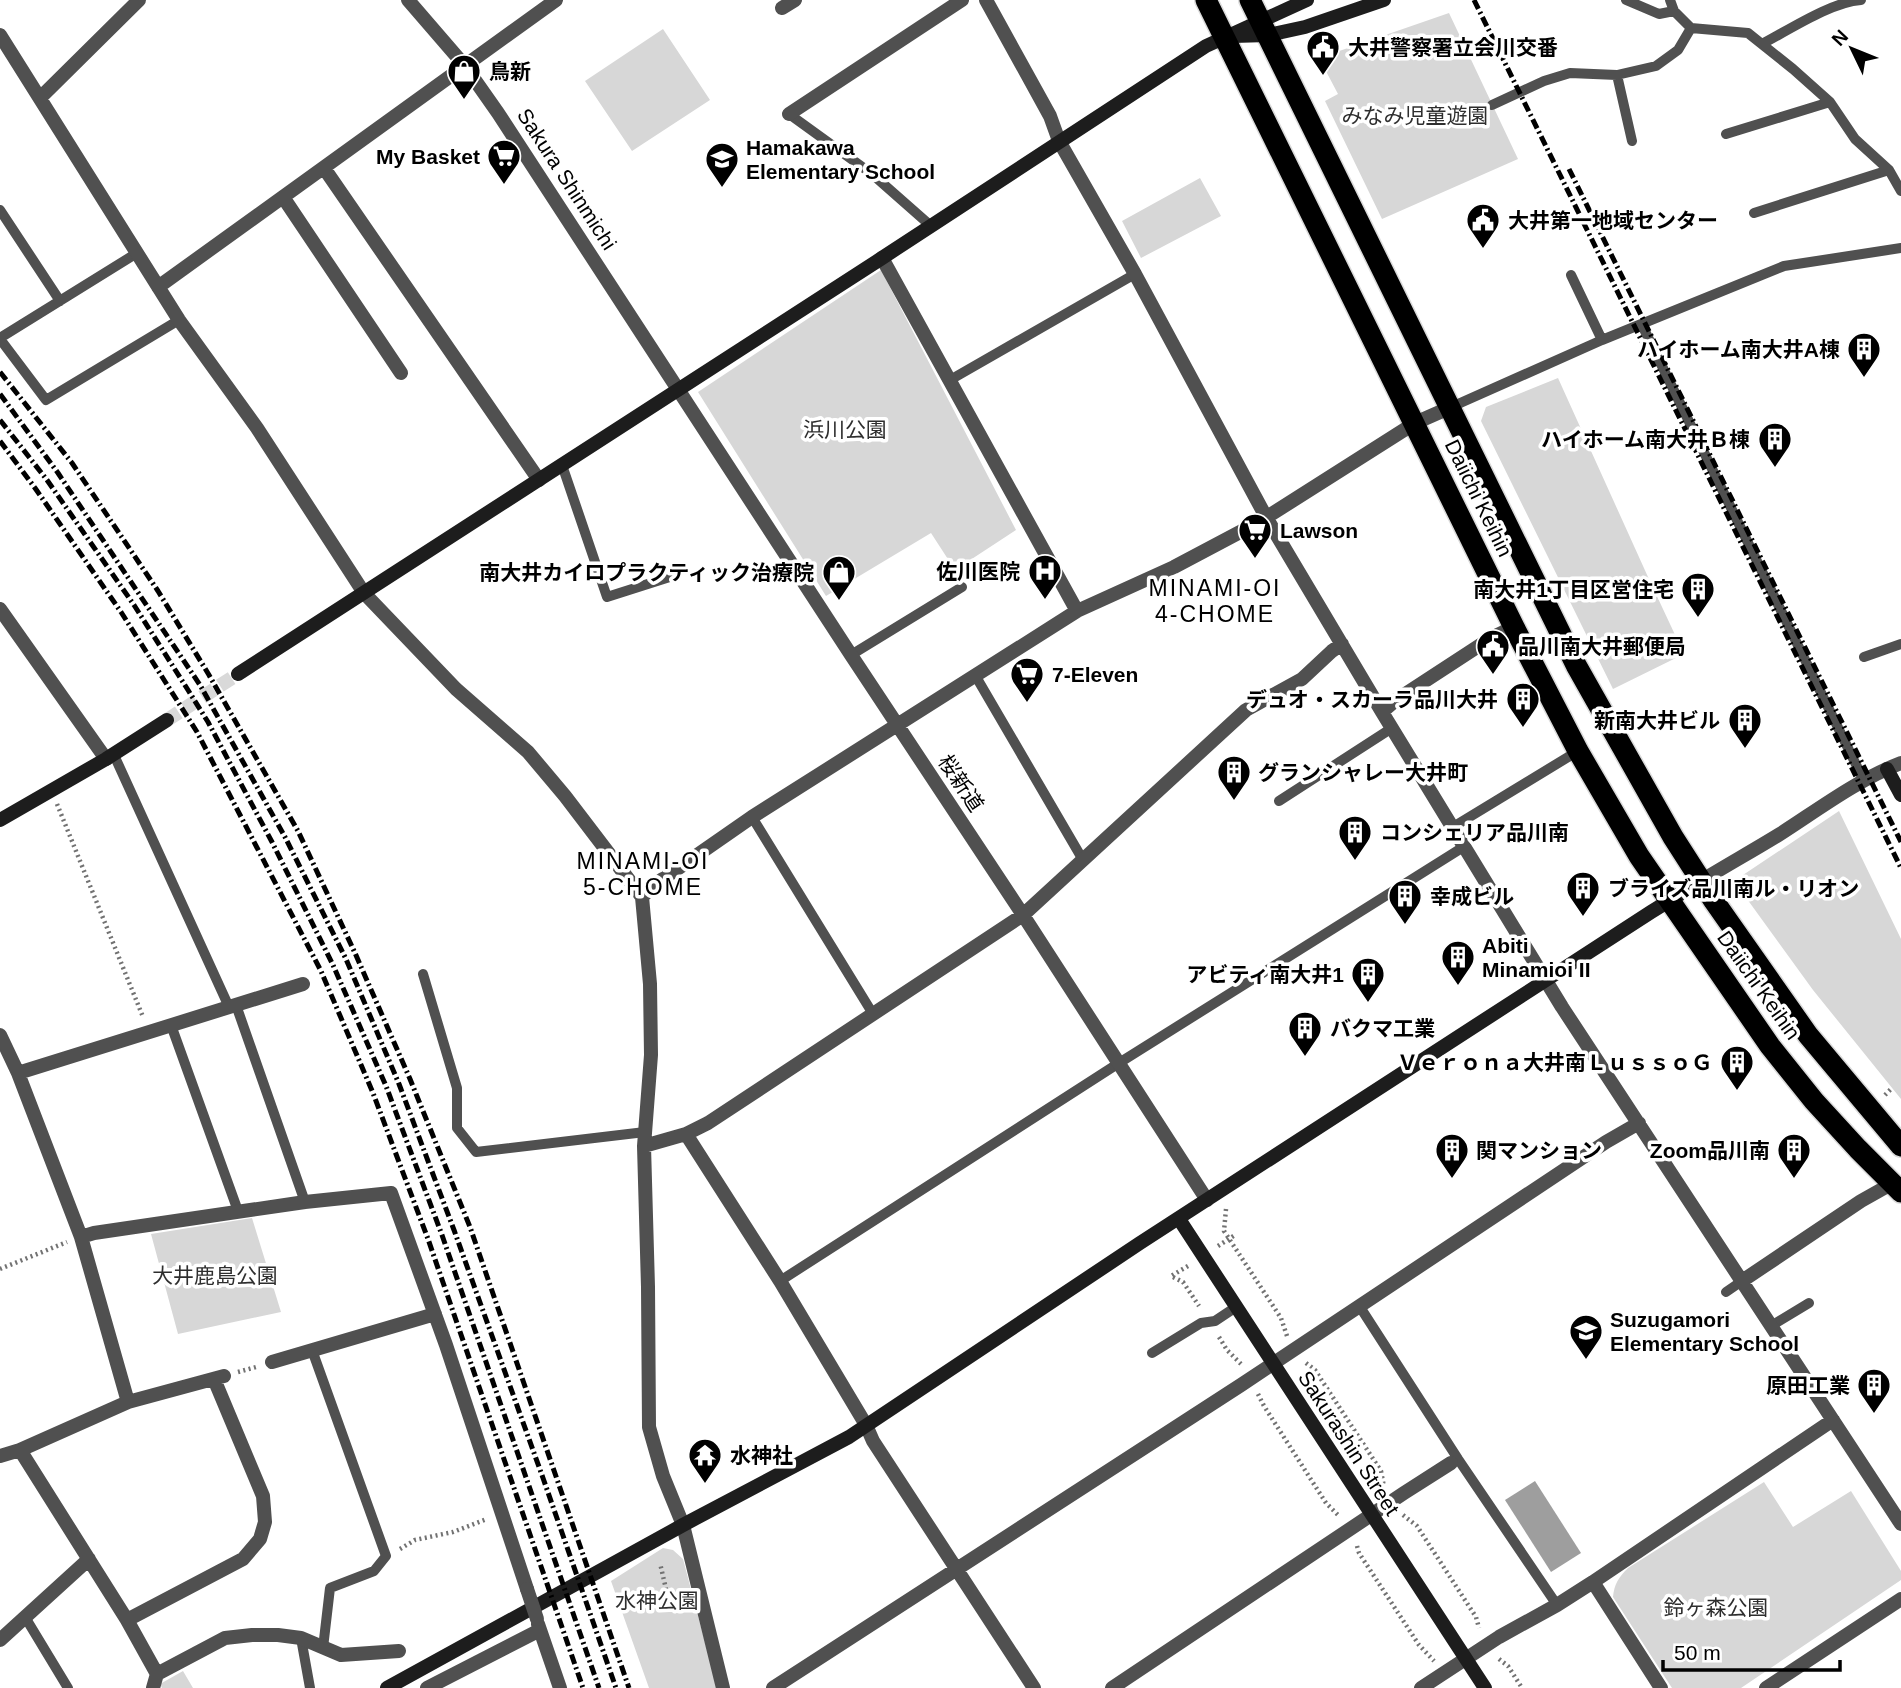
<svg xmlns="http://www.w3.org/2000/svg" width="1901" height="1688" viewBox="0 0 1901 1688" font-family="Helvetica,'Noto Sans JP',sans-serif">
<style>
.green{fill:#d7d7d7}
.water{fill:#9e9e9e}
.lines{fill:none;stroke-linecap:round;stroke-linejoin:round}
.secondary-tunnel{stroke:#d9d9d9;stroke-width:14;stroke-dasharray:14 7;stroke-linecap:butt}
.highway-casing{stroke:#dbdbdb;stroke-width:24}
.path{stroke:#727272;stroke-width:4.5;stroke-dasharray:2 3.5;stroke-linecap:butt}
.lane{stroke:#505050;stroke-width:10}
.street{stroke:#505050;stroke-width:14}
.secondary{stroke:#1d1d1d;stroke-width:14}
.highway{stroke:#000;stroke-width:21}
.rail{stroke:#000;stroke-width:5;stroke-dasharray:10 3.5 2 3.5;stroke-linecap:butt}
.street-bridge{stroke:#505050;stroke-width:14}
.labels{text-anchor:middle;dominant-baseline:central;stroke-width:7;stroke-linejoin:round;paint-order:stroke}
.poi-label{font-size:21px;font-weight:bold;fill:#000;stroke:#fff;text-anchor:start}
.park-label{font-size:21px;fill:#2e2e2e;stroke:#fff}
.street-label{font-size:21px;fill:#000;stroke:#fff}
.neighbourhood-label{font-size:23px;letter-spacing:2px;fill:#000;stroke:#fff}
</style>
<rect width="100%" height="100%" fill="#fff"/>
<path class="green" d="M1449,13L1518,159L1382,219L1325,101L1338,94L1319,58Z
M663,29L710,100L632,151L585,81Z
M1200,178L1221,216L1141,258L1122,221Z
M881,270L1016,530L955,570L931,533L826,596L698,392Z
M1558,378L1648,577L1684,654L1613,689L1481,421L1486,407Z
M1839,811L1901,939V1099L1813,990L1734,881Z
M252,1218L281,1312L178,1334L151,1234Z
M1764,1482L1793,1527L1851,1491L1901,1571V1580L1741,1688H1672L1613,1597C1614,1584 1619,1577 1628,1568Z
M663,1548L673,1550L683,1559L717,1688H649L611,1581Z
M183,1671L193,1688H162L160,1684Z"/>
<path class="water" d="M1535,1481L1581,1553L1551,1572L1505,1500Z"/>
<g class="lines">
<path class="secondary-tunnel" d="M167,720L238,674"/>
<defs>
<path id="highway" d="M1206,0L1514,627L1578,751L1639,856L1770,1046L1814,1101L1858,1149L1901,1192
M1250,0L1576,665L1673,837L1714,901L1808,1035L1901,1146"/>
</defs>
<use href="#highway" class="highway-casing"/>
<path class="path" d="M57,804L143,1017
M1885,1095L1892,1088
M1226,1209L1224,1231L1281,1318L1287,1336
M1218,1246L1235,1235
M1188,1266L1171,1276L1183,1282L1199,1306
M0,1269L67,1242
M1219,1337L1227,1350L1242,1365
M1306,1363L1315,1370L1381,1471L1384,1487
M238,1372L256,1367
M1258,1394L1264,1406L1326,1503L1338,1515
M1403,1515L1417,1526L1476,1617L1479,1628
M1357,1546L1359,1553L1419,1645L1434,1661
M400,1549L415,1540L453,1532L487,1519
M660,1605L669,1602L660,1563
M1499,1659L1508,1666L1522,1688"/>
<path class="lane" d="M1626,0L1659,14L1674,11
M1670,0L1674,11L1691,28L1748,33L1793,69L1830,102L1855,139L1889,170L1901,191
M1762,44C1789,30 1831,2 1861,0
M1617,75L1632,141
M1492,105L1544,81L1570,73L1617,75L1656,66L1678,50L1691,28
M789,114L872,174L931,226
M1726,134L1830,102
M0,210L60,301
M1754,213L1889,170
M1571,275L1602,340
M1642,325L1864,781
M0,338L137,253
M0,339L46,400L179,320
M950,380L1135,274
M1449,408L1602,340L1784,266L1901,248
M562,465L607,597L676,575
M851,655L962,587
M1864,657L1901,644
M975,675L1083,860
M114,755L229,1007
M1279,801L1392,728
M752,817L873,1014
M1453,827L1578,751
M423,974L457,1088V1128L476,1152L645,1132
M236,1005L305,1202
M171,1025L238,1211
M780,1281L1119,1063L1465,846
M1726,1292L1742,1281
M1360,1307L1458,1459L1557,1605
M1771,1326L1809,1303
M312,1350L386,1556L374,1571L330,1588L323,1648
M1152,1353L1201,1323L1215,1321L1236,1307
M25,1617L68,1688
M301,1638L310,1688"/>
<path class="street" d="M408,0L465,66L498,113L851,655L1023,915L1207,1200
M986,0L1050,116L1059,141L1135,274L1266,517L1382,712L1562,1007L1901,1524
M782,8L795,0
M0,35L179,320L257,428L364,593L456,689L528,752L565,796L642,897L650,984L651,1055L644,1146L648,1287L649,1427L663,1476L683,1525L723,1688
M41,97L139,0
M789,114L962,0
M324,168L539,480
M283,197L401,373
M882,258L1077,611
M158,287L556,0
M0,609L106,759
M1382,712L1396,700L1491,638L1514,627
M1701,881C1727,865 1754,850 1780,834C1819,809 1857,780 1901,763
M642,897L657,883L752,817L1077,611L1174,567L1259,522L1415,423L1449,408
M0,1035L18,1073L81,1237L128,1402
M18,1073L303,984
M686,1134L780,1281L866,1425L873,1441L1034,1688
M644,1146L686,1134L708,1123L1023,915L1246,710L1302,679L1332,651L1342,644
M81,1237L94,1233L305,1202L391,1193L446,1345L527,1589
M1742,1281L1861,1201L1893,1183
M272,1362L435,1314
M20,1450L128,1402L224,1376
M0,1456L20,1450L127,1620L157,1674L153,1688
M1593,1582L1661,1688
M127,1620L243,1559L260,1539L265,1522L263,1496L214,1379
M538,1624L560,1688
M0,1640L89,1559
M157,1674L225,1638L252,1635H278L301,1638L341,1655L399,1651
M427,1688L540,1630
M773,1688L1241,1385L1606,1142L1639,1123
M1112,1688L1404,1493L1451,1463
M1421,1688L1499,1637L1557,1605L1593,1582L1833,1420
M1766,1688L1901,1599"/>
<path class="secondary" d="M1233,36L1268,35L1305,27L1384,0
M238,674L882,258L1206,46L1307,0
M1887,769L1901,795
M0,820L106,759L167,720
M1179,1219L1485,1688
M387,1688L683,1525L849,1437L1140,1243L1651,912L1701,881"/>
<use href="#highway" class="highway"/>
<path class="rail" d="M1474,0L1901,868
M1569,169L1901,842
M0,372L72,463L158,591L209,675L298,831L355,953L410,1079L470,1227L629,1688
M0,394L58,473L200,685L285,837L346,959L399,1084L454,1230L543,1478L616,1688
M0,420L47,480L134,605L188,690L208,722L272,842L333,965L386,1086L442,1235L599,1688
M0,441L35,488L121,612L197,732L321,971L373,1093L428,1239L583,1688"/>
<path class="street-bridge" d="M527,1589L537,1619"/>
</g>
<defs>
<symbol id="civic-pin" viewBox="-11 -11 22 30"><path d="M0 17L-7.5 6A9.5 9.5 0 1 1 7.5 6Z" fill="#000" stroke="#fff"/><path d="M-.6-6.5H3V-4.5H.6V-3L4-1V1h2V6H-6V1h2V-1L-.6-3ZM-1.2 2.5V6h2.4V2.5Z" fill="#fff"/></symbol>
<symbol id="shop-pin" viewBox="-11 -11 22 30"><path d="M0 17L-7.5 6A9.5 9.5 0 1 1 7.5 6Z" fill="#000" stroke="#fff"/><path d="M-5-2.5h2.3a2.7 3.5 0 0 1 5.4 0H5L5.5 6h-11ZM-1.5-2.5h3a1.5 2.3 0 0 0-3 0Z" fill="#fff"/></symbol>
<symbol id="supermarket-pin" viewBox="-11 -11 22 30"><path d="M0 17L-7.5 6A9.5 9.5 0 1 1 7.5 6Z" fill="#000" stroke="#fff"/><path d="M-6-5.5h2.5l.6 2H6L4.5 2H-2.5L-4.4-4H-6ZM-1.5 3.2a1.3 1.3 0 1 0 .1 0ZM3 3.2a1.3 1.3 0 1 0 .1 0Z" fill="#fff"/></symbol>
<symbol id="school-pin" viewBox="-11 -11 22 30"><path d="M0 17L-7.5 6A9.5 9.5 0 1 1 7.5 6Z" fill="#000" stroke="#fff"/><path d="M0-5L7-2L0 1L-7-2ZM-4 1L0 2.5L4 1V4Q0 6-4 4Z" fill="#fff"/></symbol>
<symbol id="building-pin" viewBox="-11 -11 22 30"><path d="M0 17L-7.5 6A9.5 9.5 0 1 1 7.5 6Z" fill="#000" stroke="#fff"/><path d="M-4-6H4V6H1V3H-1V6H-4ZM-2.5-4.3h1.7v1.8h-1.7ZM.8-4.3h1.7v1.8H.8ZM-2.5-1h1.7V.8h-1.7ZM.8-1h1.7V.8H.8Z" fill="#fff"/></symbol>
<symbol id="hospital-pin" viewBox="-11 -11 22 30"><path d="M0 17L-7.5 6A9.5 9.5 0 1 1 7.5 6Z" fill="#000" stroke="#fff"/><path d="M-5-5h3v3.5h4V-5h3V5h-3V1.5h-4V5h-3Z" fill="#fff"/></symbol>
<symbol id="temple-pin" viewBox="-11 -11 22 30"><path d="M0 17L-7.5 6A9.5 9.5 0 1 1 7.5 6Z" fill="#000" stroke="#fff"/><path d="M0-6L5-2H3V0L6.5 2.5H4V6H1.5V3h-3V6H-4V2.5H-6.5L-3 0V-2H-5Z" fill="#fff"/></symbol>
</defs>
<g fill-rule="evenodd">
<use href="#civic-pin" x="1304" y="28" width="38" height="52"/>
<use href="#shop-pin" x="445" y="52" width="38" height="52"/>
<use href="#supermarket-pin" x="485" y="137" width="38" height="52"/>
<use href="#school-pin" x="703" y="140" width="38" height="52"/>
<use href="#civic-pin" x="1464" y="201" width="38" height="52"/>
<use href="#building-pin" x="1845" y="330" width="38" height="52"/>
<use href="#building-pin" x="1756" y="420" width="38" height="52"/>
<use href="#supermarket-pin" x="1236" y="511" width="38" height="52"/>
<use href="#hospital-pin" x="1026" y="552" width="38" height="52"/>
<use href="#shop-pin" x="820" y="553" width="38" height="52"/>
<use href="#building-pin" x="1679" y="570" width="38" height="52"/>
<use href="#civic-pin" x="1474" y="627" width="38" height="52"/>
<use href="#supermarket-pin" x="1008" y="655" width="38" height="52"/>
<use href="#building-pin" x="1504" y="680" width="38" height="52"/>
<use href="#building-pin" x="1726" y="701" width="38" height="52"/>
<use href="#building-pin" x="1215" y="753" width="38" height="52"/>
<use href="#building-pin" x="1336" y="813" width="38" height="52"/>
<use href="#building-pin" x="1564" y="869" width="38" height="52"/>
<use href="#building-pin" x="1386" y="877" width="38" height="52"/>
<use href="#building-pin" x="1439" y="938" width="38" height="52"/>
<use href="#building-pin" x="1349" y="955" width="38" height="52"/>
<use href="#building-pin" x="1286" y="1009" width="38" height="52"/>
<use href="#building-pin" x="1718" y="1043" width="38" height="52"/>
<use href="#building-pin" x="1433" y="1131" width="38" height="52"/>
<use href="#building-pin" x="1775" y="1131" width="38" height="52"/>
<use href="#school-pin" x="1567" y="1312" width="38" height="52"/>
<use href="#building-pin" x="1855" y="1366" width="38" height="52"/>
<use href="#temple-pin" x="686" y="1436" width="38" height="52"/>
</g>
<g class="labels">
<g class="poi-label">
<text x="1348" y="47">大井警察署立会川交番</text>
<text x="489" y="71">鳥新</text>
<text x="746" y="147">Hamakawa<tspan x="746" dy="24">Elementary School</tspan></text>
<text x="480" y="156" text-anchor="end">My Basket</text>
<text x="1508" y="220">大井第一地域センター</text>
<text x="1840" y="349" text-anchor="end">ハイホーム南大井A棟</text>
<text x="1750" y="439" text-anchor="end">ハイホーム南大井Ｂ棟</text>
<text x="1280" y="530">Lawson</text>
<text x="1020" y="571" text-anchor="end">佐川医院</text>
<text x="814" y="572" text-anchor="end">南大井カイロプラクティック治療院</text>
<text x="1674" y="589" text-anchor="end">南大井1丁目区営住宅</text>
<text x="1518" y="646">品川南大井郵便局</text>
<text x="1052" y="674">7-Eleven</text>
<text x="1498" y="699" text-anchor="end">デュオ・スカーラ品川大井</text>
<text x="1720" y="720" text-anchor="end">新南大井ビル</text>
<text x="1258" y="772">グランシャレー大井町</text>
<text x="1380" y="832">コンシェリア品川南</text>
<text x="1608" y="888">ブライズ品川南ル・リオン</text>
<text x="1430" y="896">幸成ビル</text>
<text x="1482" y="945">Abiti<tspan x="1482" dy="24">Minamioi II</tspan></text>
<text x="1344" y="974" text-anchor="end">アビティ南大井1</text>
<text x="1330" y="1028">バクマ工業</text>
<text x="1712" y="1062" text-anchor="end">Ｖｅｒｏｎａ大井南ＬｕｓｓｏＧ</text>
<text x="1476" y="1150">関マンション</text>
<text x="1770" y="1150" text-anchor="end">Zoom品川南</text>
<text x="1610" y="1319">Suzugamori<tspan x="1610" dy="24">Elementary School</tspan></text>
<text x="1850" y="1385" text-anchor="end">原田工業</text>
<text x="730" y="1455">水神社</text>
</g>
<g class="park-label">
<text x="1415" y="115">みなみ児童遊園</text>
<text x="845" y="429">浜川公園</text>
<text x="215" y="1275">大井鹿島公園</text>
<text x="657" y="1600">水神公園</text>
<text x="1716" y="1607">鈴ヶ森公園</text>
</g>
<g class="street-label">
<text transform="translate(567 179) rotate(57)">Sakura Shinmichi</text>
<text transform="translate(1479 498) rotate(64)">Daiichi Keihin</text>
<text transform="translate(961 783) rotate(56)">桜新道</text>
<text transform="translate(1759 985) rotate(55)">Daiichi Keihin</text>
<text transform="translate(1349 1443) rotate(57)">Sakurashin Street</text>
</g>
<g class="neighbourhood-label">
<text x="1215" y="588">MINAMI-OI<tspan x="1215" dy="26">4-CHOME</tspan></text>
<text x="643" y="861">MINAMI-OI<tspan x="643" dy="26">5-CHOME</tspan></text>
</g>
</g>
<g transform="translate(1852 49) rotate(313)" stroke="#ffffff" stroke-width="5" paint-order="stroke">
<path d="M0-5L12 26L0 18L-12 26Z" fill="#000000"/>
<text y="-10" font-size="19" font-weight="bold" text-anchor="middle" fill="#000000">N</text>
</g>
<path d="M1663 1660v10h177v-10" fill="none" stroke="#000000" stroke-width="3.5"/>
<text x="1674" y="1660" font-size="21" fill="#000000" stroke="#ffffff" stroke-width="5" paint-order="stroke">50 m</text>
</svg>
